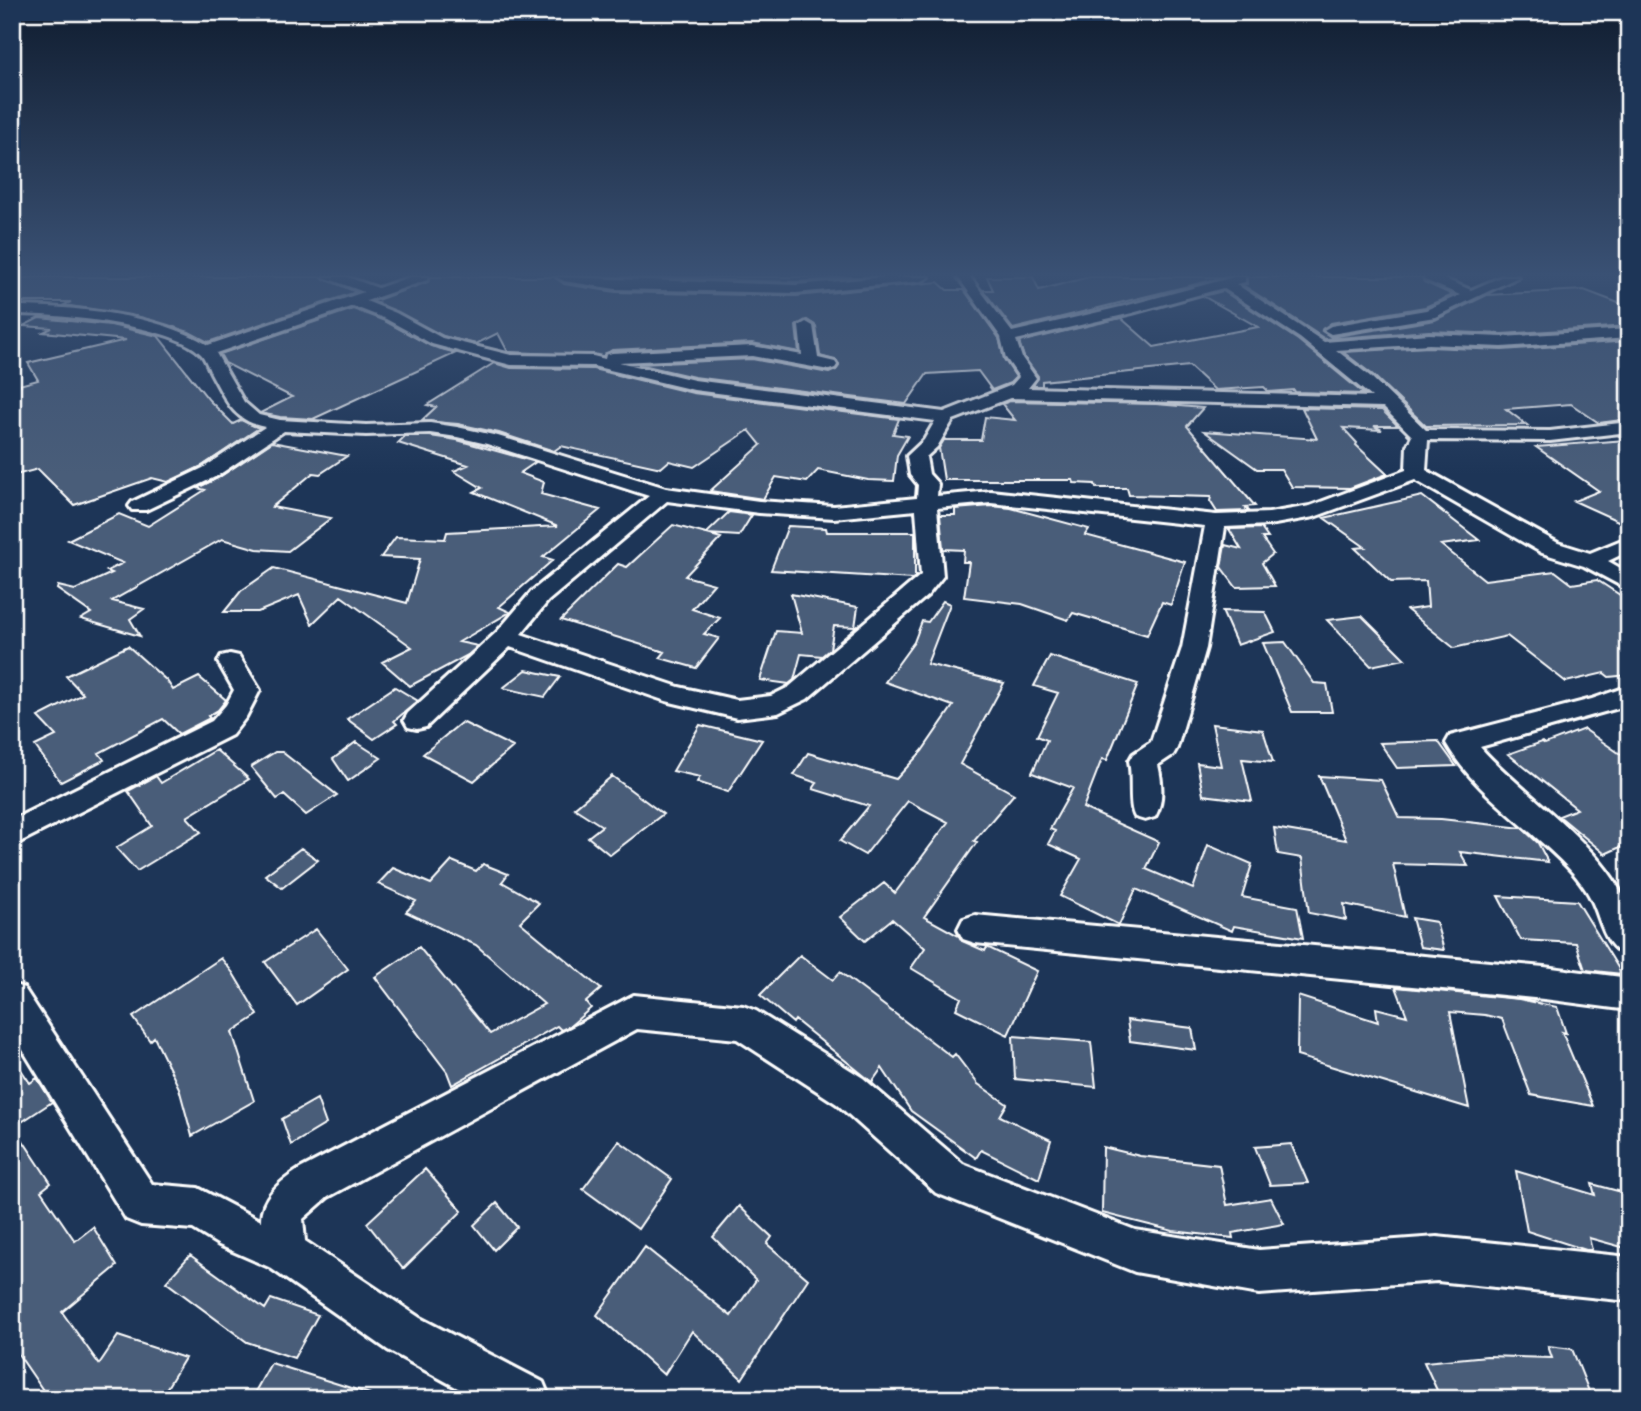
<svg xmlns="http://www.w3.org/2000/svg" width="1641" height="1411" viewBox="0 0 1641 1411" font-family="Caveat,sans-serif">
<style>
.building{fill:#4a5d79;stroke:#fff;stroke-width:2}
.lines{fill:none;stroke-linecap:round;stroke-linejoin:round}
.street-casing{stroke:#fff;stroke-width:6}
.street{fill:#1d3557;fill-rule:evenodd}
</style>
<rect width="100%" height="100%" fill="#1d3557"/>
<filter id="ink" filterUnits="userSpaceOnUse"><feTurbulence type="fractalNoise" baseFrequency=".0143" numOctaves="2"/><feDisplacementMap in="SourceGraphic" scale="14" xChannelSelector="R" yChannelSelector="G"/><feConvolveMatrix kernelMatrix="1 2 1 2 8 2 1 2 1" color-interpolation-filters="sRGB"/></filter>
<g filter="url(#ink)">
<path class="building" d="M37,277H321L356,292L208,342L189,332L140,317L64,305L71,302H12V279Z
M430,277H555L564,284L616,292L796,296L938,282L947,290H964L999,338L1004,359L1016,377L1010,383L992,390L978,371L927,374L906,404L694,377L638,364L752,359L829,373L836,370L839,366L837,361L820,356L816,326L807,320L796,326L799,352L752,343L612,350L603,356L511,352H508L498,333L476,344L443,336L374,301L428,282Z
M622,277H861L796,282Z
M987,277H1033L1039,290L1089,277H1225L1013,329L983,290H993Z
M1247,277H1422L1424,282L1453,295L1425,307L1331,323L1322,331L1331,337L1435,320L1487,295L1584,290L1629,307V326L1502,334L1429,331L1325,339L1243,285L1247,284Z
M1223,291L1298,340L1364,394L1295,392L1294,390L1269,392L1264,387L1215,390L1189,366L1042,381V386H1033L1038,376L1024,357L1019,342L1121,318L1154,347L1258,327L1203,296Z
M353,309L385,321L431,346L456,353L313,419L280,417L260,413L292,397L225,363L220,354Z
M39,318L111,325L158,336L209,400L233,424L241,420L259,428L202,466L168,482L152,478L74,505L38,469L12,476V387L38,380L28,363L126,340L43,332L52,328L23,326Z
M1629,341V419L1599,423L1571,404L1506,409L1527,425L1426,426L1373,375L1343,352L1429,347L1502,350Z
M494,363L511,368L593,369L693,393L899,419L893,434L908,436L897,455L894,481L868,480L818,470L807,482L776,477L763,499L710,491L761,445L749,430L694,467L669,461L661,468L561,446L554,451L499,433L458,424L421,421L436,407L427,405Z
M1010,401L1156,404L1203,408L1187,426L1255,506L1245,507L1249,511L1217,512L1210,501L1211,497L1129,495L1127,488H1096L1095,484L1074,483L1073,480H944L939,448L944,440H981L985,417L1015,420L1002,404Z
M1302,408L1382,410L1398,426H1374L1382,430L1343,428L1357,443L1356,445L1387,474L1350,488L1292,487L1281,469H1257L1204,431L1317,439Z
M1629,435V526L1574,501L1599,491L1536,447L1626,440L1619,436Z
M405,436H430L457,440L536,462L520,473L544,482L541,494L600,510L543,557L553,560L499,607L510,612L459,642L478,646L468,655L410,686L382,662L412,647L341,596L312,624L299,595L258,612H224L241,591L274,568L407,603L420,559L381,557L396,537L445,539L447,532L558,526L474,492L482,488L454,471L468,465L398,443Z
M272,442L347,456L320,474L313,473L272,507L331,518L288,551L257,549L222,539L112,601L144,609L130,619L140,636L81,619L91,613L57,589L58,586L75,590L112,573L107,571L123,563L68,540L119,514L148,526L205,490L197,488L218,478Z
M1422,496L1479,540L1441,545L1485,580L1555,571L1572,584L1597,580L1629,601V675L1609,677L1604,673L1566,682L1507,636L1454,648L1407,610L1428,607L1426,581L1391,582L1355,548L1365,547L1324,518Z
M991,506L1011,508L1089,529L1085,535L1185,562L1171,605L1162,602L1147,635L1073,613L1068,620L1022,604L964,597L969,562H963L964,550L943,549L940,515H955V509Z
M729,512L752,515L739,536L707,534L721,538L685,576L714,584L692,609L720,618L704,634L719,638L696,668L660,658L665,652L561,620L618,564L627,567L673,525L706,534Z
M788,526L826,528L827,532H915V577L912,579L771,570Z
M1261,528L1268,538H1262L1273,554L1262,563L1275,586L1236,587L1221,567L1225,545L1241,549L1229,529Z
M791,594L858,607L855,627L834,626L830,649L822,656L801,654L794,680L789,684L760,680L776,631L802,633Z
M943,601L950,604L927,664L1004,683L960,764L1014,794L974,841L977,842L924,917L959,936L962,941L985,951L987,947L1037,971L1008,1035L956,1009L961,998L911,968L925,948L892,919L865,941L840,917L884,883L895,893L948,822L908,801L865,855L840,841L869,806L813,789L817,783L794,775L808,753L896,779L922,751L953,706L885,682L914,642L922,621L928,622Z
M1222,611L1265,612L1275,632L1237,645Z
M1362,616L1405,659L1371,666L1327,620Z
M1285,642L1314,683L1327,684L1332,712H1292L1263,643Z
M128,646L167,681L173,690L199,677L226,700L218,710L208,716L210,718L179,734L163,719L99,753L104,760L61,782L35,746L56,736L38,717L83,694L66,676Z
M1050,656L1138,684L1107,760L1102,759L1083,808L1159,842L1146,869L1193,889L1208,845L1252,864L1242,897L1297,907L1303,938L1234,926L1232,931L1136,889L1119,925L1060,896L1081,859L1048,844L1055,831L1050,829L1073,788L1032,773L1047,740L1037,736L1058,693L1034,686Z
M526,670L560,677L545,697L503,688Z
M395,687L418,701L394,721L397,724L374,739L347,719Z
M462,722L513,747L474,781L423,754Z
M1212,724L1263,730L1273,762L1242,759L1252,801L1203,795L1197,763L1221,766Z
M700,725L762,740L728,792L697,782L700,777L673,771Z
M1584,729L1629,760V843L1605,854L1559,816L1577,809L1508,754L1542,742L1545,744Z
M1438,741L1456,766L1397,768L1380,743Z
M356,742L381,758L348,781L333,759Z
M216,750L249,779L187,817L201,832L137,871L116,848L152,826L128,791L156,776L161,783Z
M275,752H282L337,795L306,815L284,795L277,799L251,767Z
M612,776L663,814L610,855L588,837L602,826L574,808Z
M1319,776L1381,780L1399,818L1441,819L1522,828L1538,843L1548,862L1460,852L1468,866L1393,864L1405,917L1344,904L1346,920L1309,913L1302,858L1278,854L1274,828L1346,840Z
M301,848L318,860L282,888L265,875Z
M452,861L476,871L483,864L508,874L502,882L539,903L520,922L601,989L586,1002L591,1008L570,1026L561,1030L557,1026L452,1085L447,1072L375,977L419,947L490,1034L544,1004L476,945L406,912L416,901L378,884L393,868L431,884Z
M1498,896L1577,901L1622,974L1585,970L1576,943L1521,940Z
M1412,918L1436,922L1444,950L1420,947Z
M316,929L348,969L297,1005L265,962Z
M800,955L833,980L840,972L952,1057L955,1054L978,1084L1007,1104L1000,1116L1051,1140L1039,1179L981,1150L976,1158L911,1111L882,1068L872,1082L795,1020L793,1023L760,995Z
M221,958L233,973L258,1015L232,1032L254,1101L192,1136L179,1088L154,1037L150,1041L133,1017Z
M1396,987L1519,999L1557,1007L1566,1033L1562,1032L1593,1106L1531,1095L1502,1019L1485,1015L1450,1012L1469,1108L1297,1056L1298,996L1378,1022L1376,1008L1407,1016Z
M1127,1020L1192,1028L1196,1050L1130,1041Z
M1013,1036L1091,1042L1096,1087L1015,1079Z
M12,1056L30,1083L37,1078L52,1102L14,1127L51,1183L41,1191L75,1241L93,1227L117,1266L62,1312L99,1364L118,1336L185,1358L160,1399H49L12,1345Z
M317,1099L326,1124L291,1145L282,1119Z
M619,1141L672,1179L638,1229L583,1189Z
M1291,1144L1308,1183L1270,1185L1255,1147Z
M1103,1147L1140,1156L1219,1165L1227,1205L1271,1198L1284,1224L1232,1233L1233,1238L1173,1231L1102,1213Z
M425,1169L462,1211L403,1269L367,1223Z
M1516,1171L1595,1195L1592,1184L1629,1194V1249L1589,1238L1592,1250H1586L1527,1231Z
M497,1203L517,1227L494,1250L474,1225Z
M739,1206L772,1237L767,1244L808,1279L742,1379L692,1331L664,1375L597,1315L645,1247L731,1316L756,1280L713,1237Z
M190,1255L265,1309L271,1299L318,1315L294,1358L247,1342L166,1282Z
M1548,1346L1572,1349L1592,1399H1441L1424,1362L1487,1356L1552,1358Z
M271,1363L370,1394L369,1399H251Z"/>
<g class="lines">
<defs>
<path id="street" d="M324,277H347L378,288L410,277H428L427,280L366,301L396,313L442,338L511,355L593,356L605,359L606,355L612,353L752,346L802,355L799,326L806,322L813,326L818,358L835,362L837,365L835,368L829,370L752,356L619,362L694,380L944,412L1012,385L1019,377L1006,358L1001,337L958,277H970L1012,332L1125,306L1234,277H1245V282L1236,284L1324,342L1429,334L1502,337L1629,329V338L1502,347L1429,344L1336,350L1371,377L1426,430L1550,431L1629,422V432L1550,441L1428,440L1426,470L1558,543L1590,553L1629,537V551L1608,561L1629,573V590L1584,566L1542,553L1415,480L1314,517L1269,525L1225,527L1206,648L1177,748L1173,755L1158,765C1162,781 1164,802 1155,817L1145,820L1135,817C1128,805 1133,779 1129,761L1133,754L1151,742L1182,648L1205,526L991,503L937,508L943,576L928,595L807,699L778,713L737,718L666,701L510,647L426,727L417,729L408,727L404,720L408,713L497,632L532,591L649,496L487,444L457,437L430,433L366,435L284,431L217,476L146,510H132L129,506L132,502L203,468L265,427C232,420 226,400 211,373C208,367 205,358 201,354C172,324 54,314 12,314V306C71,306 158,314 208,345L364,292ZM1223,288L1300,338L1372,397L1028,388L1036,378L1022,358L1016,340L1132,313ZM353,306L386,319L432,344L511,365L593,366L694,390L935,421L924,440L907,456L910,475L918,485L917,498L834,506L759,501L666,488L498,436L457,427L430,423L366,425L280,420L259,415L244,402L216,353ZM1010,398L1383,407L1412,436L1407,446L1406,470L1310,506L1269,513L1216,515L991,491L937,496L938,484L929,474L926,457L937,447L953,420ZM667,501L759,513L834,518L916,510L921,575L789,687L771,696L737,700L679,687L521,634L548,601Z
M557,277L796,285L885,277H929L922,281L796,293L616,289L564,281Z
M1424,277H1440L1471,290L1501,277H1518L1435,317L1331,334L1324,330L1331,326L1426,310L1460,295L1425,280Z
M230,654L239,656L260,690L246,717L232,735L12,846V820L212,721L226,705L234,690L218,662L221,656Z
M1629,686V705L1480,747C1521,794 1616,854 1629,914C1631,927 1629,943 1629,957C1603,947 1602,922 1592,901C1588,892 1580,881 1574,874C1534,829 1476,796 1446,743L1450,736L1592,699Z
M975,915L1544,967L1629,978V1010L1544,999L975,943L963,939L958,929L963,919Z
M12,984L24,988L152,1184L198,1188L261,1221C261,1196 281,1181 300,1169L634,995L743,1006L756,1011L863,1078L963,1164L1135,1230L1259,1250L1437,1237L1629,1257V1301L1437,1281L1259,1294L1135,1272L936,1193L837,1104L737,1039L637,1029L328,1197L303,1219L305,1241L420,1318L543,1382L550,1399H478L388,1350L269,1267L219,1245L193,1229L141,1225L126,1219L12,1032Z"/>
</defs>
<use href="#street" class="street-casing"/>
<use href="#street" class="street"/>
</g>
</g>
<linearGradient id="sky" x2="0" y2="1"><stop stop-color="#101d30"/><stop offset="0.58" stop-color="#3a5174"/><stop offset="1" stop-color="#3a5174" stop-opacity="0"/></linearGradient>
<rect width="1641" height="474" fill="url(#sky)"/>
<rect width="1641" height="1411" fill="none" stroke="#1d3557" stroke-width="42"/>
<rect x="21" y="21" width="1599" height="1369" fill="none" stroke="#fff" stroke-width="2.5" filter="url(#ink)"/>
</svg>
